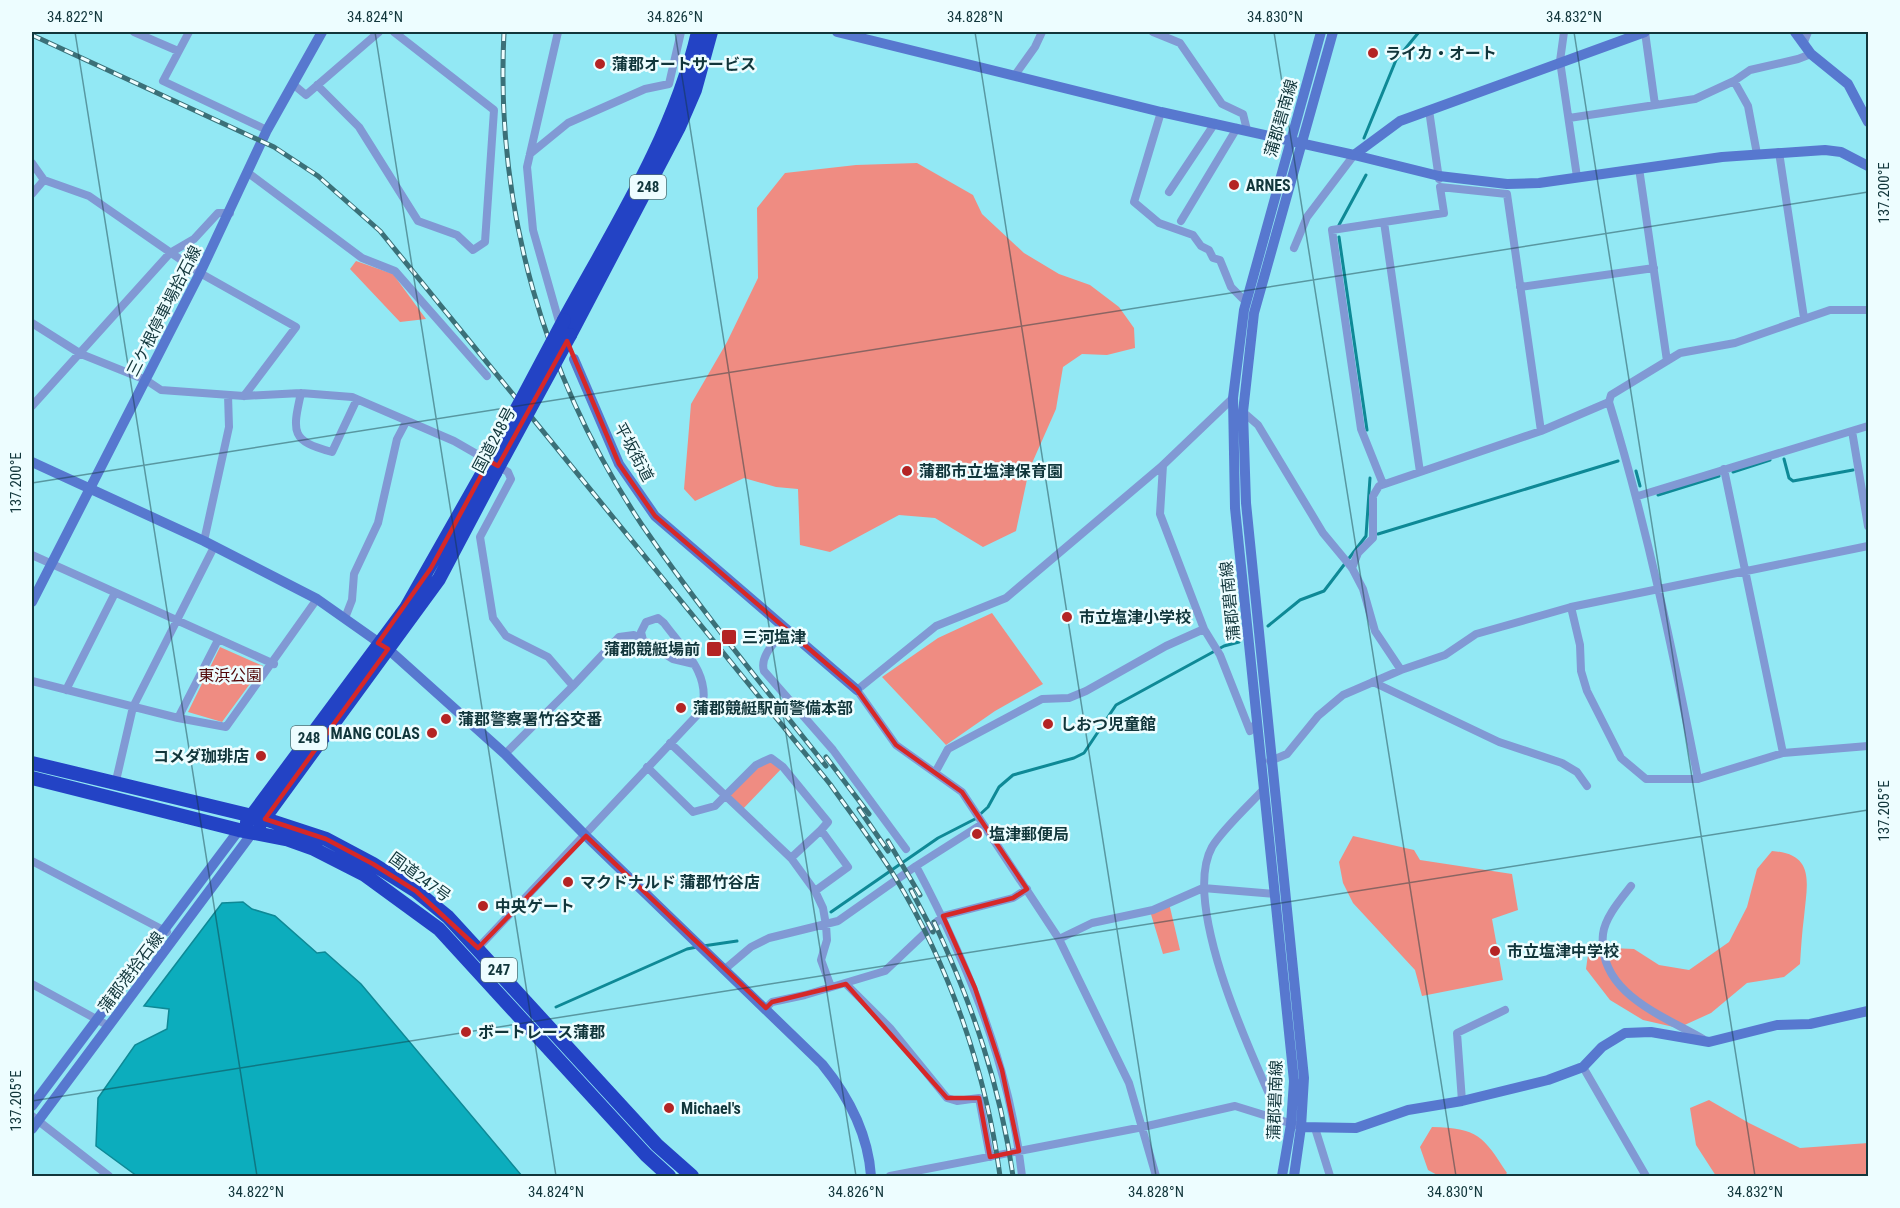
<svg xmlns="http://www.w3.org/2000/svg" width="1900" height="1208" viewBox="0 0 1900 1208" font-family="'Roboto Condensed','Noto Sans JP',sans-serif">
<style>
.green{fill:#ef8c82}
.water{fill:#0cadbd;stroke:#0e8996;stroke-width:1.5}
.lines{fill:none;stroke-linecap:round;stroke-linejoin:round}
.stream{stroke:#0e8996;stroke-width:3}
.street{stroke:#8199d4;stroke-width:8}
.secondary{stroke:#5778cf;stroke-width:10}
.highway{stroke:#2343c5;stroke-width:14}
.rail-casing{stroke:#3b7078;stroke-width:5}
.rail{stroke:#edfdff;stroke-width:3;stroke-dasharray:9;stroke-linecap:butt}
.highway-bridge{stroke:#2343c5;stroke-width:14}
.marked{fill:none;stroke:#d62828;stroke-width:4.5;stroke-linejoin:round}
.ticks{fill:none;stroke:#11363b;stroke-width:1.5;stroke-opacity:0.45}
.poi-dot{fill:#b42424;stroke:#edfdff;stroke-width:2}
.labels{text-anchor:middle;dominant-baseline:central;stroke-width:5;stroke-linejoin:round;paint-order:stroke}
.shield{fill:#edfdff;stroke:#537276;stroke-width:1.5}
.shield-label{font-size:15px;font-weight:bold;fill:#11363b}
.poi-label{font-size:16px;font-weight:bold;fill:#11363b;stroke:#edfdff;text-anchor:start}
.street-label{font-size:16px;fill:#11363b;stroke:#edfdff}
.park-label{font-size:16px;fill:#520809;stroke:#edfdff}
.neatline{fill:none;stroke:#11363b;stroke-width:2}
.ticks-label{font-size:15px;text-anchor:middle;fill:#11363b}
</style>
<rect width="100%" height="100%" fill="#92e8f4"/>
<path class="green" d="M917,163L973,195L982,214L1024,253L1059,274L1090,285L1119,307L1134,328L1135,348L1107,355L1082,354L1063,367L1056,409L1029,470L1016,531L983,547L935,518L899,515L830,552L800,545L798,489L776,487L744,478L695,501L684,489L691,404L727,342L758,278L757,208L785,173L856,165Z
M356,261L393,274L426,319L400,322L350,269Z
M992,613L1043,684L995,711L946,745L882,677L938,638Z
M220,647L263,666L222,722L188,712Z
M771,758L783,767L741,811L724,795Z
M1353,836L1414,850L1420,860L1512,874L1518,910L1492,919L1503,980L1422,996L1415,970L1353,903L1343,883L1339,862Z
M1772,851C1816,854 1807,884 1804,917C1802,932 1801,948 1800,964L1784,977L1747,983L1711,1013L1678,1028L1643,1020L1610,1000L1586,969L1589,947L1634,949L1659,965L1689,970L1729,942L1747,907L1757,869Z
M1169,903L1180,950L1163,954L1150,911Z
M1709,1100L1749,1123L1800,1148L1868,1143V1176H1716L1696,1145L1690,1108Z
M1432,1127C1478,1128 1483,1136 1507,1173L1504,1176H1439L1428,1170L1420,1147Z"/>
<path class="water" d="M243,902L252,909L275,916L317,953L325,952L361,984L522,1176H137L96,1146L98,1098L135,1045L167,1029L169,1009L144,1006L222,903Z"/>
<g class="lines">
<path class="stream" d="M1364,138L1396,60L1419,32
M1339,225L1366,175
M1339,237L1367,430
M1784,459L1789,478L1793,481L1853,470
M1636,471L1640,486
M1733,472L1770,460
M1658,495L1719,476
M1378,534L1618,461
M1268,626L1300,600L1324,591L1366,536L1370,478
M831,912L938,838L975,819L988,807L999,787L1013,775L1074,758L1084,753L1116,705L1224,646L1239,642
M703,946L737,941
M556,1007L687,949L697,947"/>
<path class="street" d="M134,32L178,51
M189,32L163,81L267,130
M558,32L527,167L533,230L560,325
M1153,32L1180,43L1222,104L1243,114L1247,130
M1564,32L1560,61L1577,177
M1645,32L1655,105
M1804,42L1808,32
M1015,75L1035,47L1042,32
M1734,81L1748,106L1757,154
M294,85L306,95L379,32
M317,85L359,127L418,221L457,235L473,250L485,242L494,110L394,32
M1429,110L1439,179
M1161,112L1134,202L1159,223L1193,235L1201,246L1209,250L1213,258L1220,260L1231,287L1246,302
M1569,118L1695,99L1734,81L1750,70L1798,59L1811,54
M1779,152L1804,318
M530,154L568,123L645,89L669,84L681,32
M32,163L44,180
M1639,168L1667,361
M247,172L362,258L395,271L487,376
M1169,192L1215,123
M32,194L44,180L89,196L200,273L296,327L244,396
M1181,221L1237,128
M1294,248L1307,217L1354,155
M1520,287L1654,268
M32,323L81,354L146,380L161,390L244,396L301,393L352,397L454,441L508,472L511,479L480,537L493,618L506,636L548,657L573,686L505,754
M301,393C292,433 291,441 332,452L357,399
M32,406L170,253L194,239L218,213H230
M1243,412L1258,425L1323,533L1352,568L1363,589L1375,631L1401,670
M1852,431L1868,526
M1163,465L1160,514L1204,629L1220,655L1250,731L1257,722
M1724,469L1783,753
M1420,472L1384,222L1444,213L1440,187L1507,194L1541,431
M1383,484L1361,429L1332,230L1384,222
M1638,496L1868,426
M204,541L229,427L228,395
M32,555L274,664
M1352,568L1358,553L1373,538V496L1379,486L1541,431L1609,402
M1571,607L1580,645L1581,671L1587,691L1621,758L1646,779H1698L1783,753L1868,746
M345,618L352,600L354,574L378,523L397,439L406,422
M786,628C777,641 759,655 764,671L833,750L906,849
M32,681L178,718L226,727L317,599
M1373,682L1499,742L1562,763L1577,772L1587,786
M573,686L619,637L634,635L643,640
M66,690L115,593
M178,718L218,640
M670,743L791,858L815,891L823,908L826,925L827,940L821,960L831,987
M1270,761L1287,754L1318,716L1343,695L1401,670L1445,655L1476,634L1571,607L1868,546
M647,767L693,812L715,806L756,765L771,758L783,767L828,822L821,830
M936,771L948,749L1042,699L1069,698L1086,691L1166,646L1204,629
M1698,779C1673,652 1647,526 1609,402L1611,395L1680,353L1735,343L1830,310H1868
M115,785L133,707L214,547
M1264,789C1250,804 1222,830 1212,847C1181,903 1250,1052 1275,1107L1274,1120
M791,858L821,830L848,867L815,891
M32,861L167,932
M916,866C968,964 1010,1066 1022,1176
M1631,886C1621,899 1605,917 1603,934C1597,993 1662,1015 1703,1039
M1059,939L1092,923L1153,910L1203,888L1275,894
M478,948L701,711C713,676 683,649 664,623L658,618L646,622L641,632L643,640L673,659L694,664
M725,969L751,947L769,938L838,921L916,866L982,824
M32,984L109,1026
M846,984L890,1028L947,1098L957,1101L979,1098L990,1157
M766,1008L772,1002L805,995L885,971L943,916L1013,898L1027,889
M1583,1067L1646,1176
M1462,1101L1457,1033L1505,1010
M32,1116L109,1176
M1315,1128L1330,1176
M890,1176L1143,1127L1235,1106L1296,1125
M1156,1176L1129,1083L1059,939L962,792L896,745L857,690L936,626L1006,598L1163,465L1233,398"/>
<path class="secondary" d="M837,32L1161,112L1354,155L1400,121L1645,32
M1795,32L1811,54L1848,84L1868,122
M1354,155L1439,176L1507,184L1539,183L1722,157L1825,150L1841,152L1868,166
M574,359L619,464L655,516L857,690
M32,462L204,541L317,599L388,649L505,754L586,836L822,1064C849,1097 868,1133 871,1176
M32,602L200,273L267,130L322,32
M32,1106L239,830
M1301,1127L1356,1128L1408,1110L1462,1101L1548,1080L1583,1067L1602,1047L1625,1033L1651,1032L1709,1042L1777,1025L1810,1024L1868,1011
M32,1129L253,832
M1282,1176L1291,1124L1294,1081L1235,508L1233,398L1244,310L1321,32
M1294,1176L1301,1127L1304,1078L1246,503L1243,412L1254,313L1333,32"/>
<path class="highway" d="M564,320C615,227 674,135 698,32
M570,335L679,127L695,90L711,32
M32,763L265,819L326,839L373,864L416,891L448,917L657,1145L692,1176
M32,778L239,830L286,839L314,849L365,875L439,929L646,1155L669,1176
M247,822L406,608L486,467
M260,824L439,579L495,473"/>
<defs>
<path id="rail" d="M504,32C495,208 544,378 642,525C699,608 764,687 826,766
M32,35L274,147L318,176L380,231L830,784C852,815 875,845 895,877C950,967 986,1072 1000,1176
M826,757L869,814
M859,809L888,851
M888,841L920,895
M911,890L933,932
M934,922C973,1006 1000,1085 1013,1176"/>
</defs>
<use href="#rail" class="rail-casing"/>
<use href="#rail" class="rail"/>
<path class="highway-bridge" d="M486,467L564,320
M495,473L570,335"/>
</g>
<path class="marked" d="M567,341L619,464L655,516L857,690L896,745L962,792L1027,889L1013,898L943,916L975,988L1002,1070L1019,1151L990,1157L979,1098H947L846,984L772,1002L766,1008L586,836L478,948L416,891L373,864L326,839L265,819L388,649L378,643L431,568L489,461L498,466Z"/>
<path class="ticks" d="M75,32L257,1176M375,32L556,1176M675,32L856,1176M975,32L1156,1176M1274,32L1456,1176M1574,32L1755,1176M32,483L1868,192M32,1101L1868,810"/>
<g class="poi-dot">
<circle cx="1373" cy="53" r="6"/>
<circle cx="600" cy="64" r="6"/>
<circle cx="1234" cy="185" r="6"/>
<circle cx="907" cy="471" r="6"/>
<circle cx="1067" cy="617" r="6"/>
<rect x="721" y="629" width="16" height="16" rx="3"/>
<rect x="706" y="641" width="16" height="16" rx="3"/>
<circle cx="681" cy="708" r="6"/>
<circle cx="446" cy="719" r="6"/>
<circle cx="1048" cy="724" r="6"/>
<circle cx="432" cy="733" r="6"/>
<circle cx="261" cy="756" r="6"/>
<circle cx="977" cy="834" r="6"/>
<circle cx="568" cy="882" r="6"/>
<circle cx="483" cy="906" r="6"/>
<circle cx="1495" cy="951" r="6"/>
<circle cx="466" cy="1032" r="6"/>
<circle cx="669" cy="1108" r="6"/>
</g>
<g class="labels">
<g class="shield">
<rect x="630" y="175" width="36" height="24" rx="4.5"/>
<rect x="291" y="726" width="36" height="24" rx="4.5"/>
<rect x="481" y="958" width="36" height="24" rx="4.5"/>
</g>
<g class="shield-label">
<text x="648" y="187">248</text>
<text x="309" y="738">248</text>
<text x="499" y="970">247</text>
</g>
<g class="poi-label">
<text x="1385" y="53">ライカ・オート</text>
<text x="612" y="64">蒲郡オートサービス</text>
<text x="1246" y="185">ARNES</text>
<text x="919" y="471">蒲郡市立塩津保育園</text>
<text x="1079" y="617">市立塩津小学校</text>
<text x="742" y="637">三河塩津</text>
<text x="700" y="649" text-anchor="end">蒲郡競艇場前</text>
<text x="693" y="708">蒲郡競艇駅前警備本部</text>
<text x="458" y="719">蒲郡警察署竹谷交番</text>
<text x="1060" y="724">しおつ児童館</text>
<text x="420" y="733" text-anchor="end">MANG COLAS</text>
<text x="249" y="756" text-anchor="end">コメダ珈琲店</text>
<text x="989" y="834">塩津郵便局</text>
<text x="580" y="882">マクドナルド 蒲郡竹谷店</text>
<text x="495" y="906">中央ゲート</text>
<text x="1507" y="951">市立塩津中学校</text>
<text x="478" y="1032">ボートレース蒲郡</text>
<text x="681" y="1108">Michael's</text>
</g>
<g class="street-label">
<text transform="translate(1281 118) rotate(-74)">蒲郡碧南線</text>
<text transform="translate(164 311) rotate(-63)">三ケ根停車場拾石線</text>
<text transform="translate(494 440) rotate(-62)">国道248号</text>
<text transform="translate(634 452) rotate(62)">平坂街道</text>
<text transform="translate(1230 601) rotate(-96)">蒲郡碧南線</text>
<text transform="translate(420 877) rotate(36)">国道247号</text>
<text transform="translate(131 972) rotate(-53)">蒲郡港拾石線</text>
<text transform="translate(1275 1100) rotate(-88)">蒲郡碧南線</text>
</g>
<g class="park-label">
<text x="230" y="675">東浜公園</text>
</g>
</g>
<rect width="1900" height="1208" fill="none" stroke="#edfdff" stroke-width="66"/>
<rect x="33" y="33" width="1834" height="1142" class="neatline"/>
<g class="ticks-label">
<text x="75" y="22">34.822°N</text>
<text x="375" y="22">34.824°N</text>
<text x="675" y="22">34.826°N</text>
<text x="975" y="22">34.828°N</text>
<text x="1275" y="22">34.830°N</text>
<text x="1574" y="22">34.832°N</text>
<text transform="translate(1884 193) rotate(-90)" y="5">137.200°E</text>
<text transform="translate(16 483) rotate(-90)" y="5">137.200°E</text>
<text transform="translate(1884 811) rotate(-90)" y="5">137.205°E</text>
<text transform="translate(16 1101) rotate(-90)" y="5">137.205°E</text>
<text x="256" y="1197">34.822°N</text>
<text x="556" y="1197">34.824°N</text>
<text x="856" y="1197">34.826°N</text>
<text x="1156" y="1197">34.828°N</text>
<text x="1455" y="1197">34.830°N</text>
<text x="1755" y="1197">34.832°N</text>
</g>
</svg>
